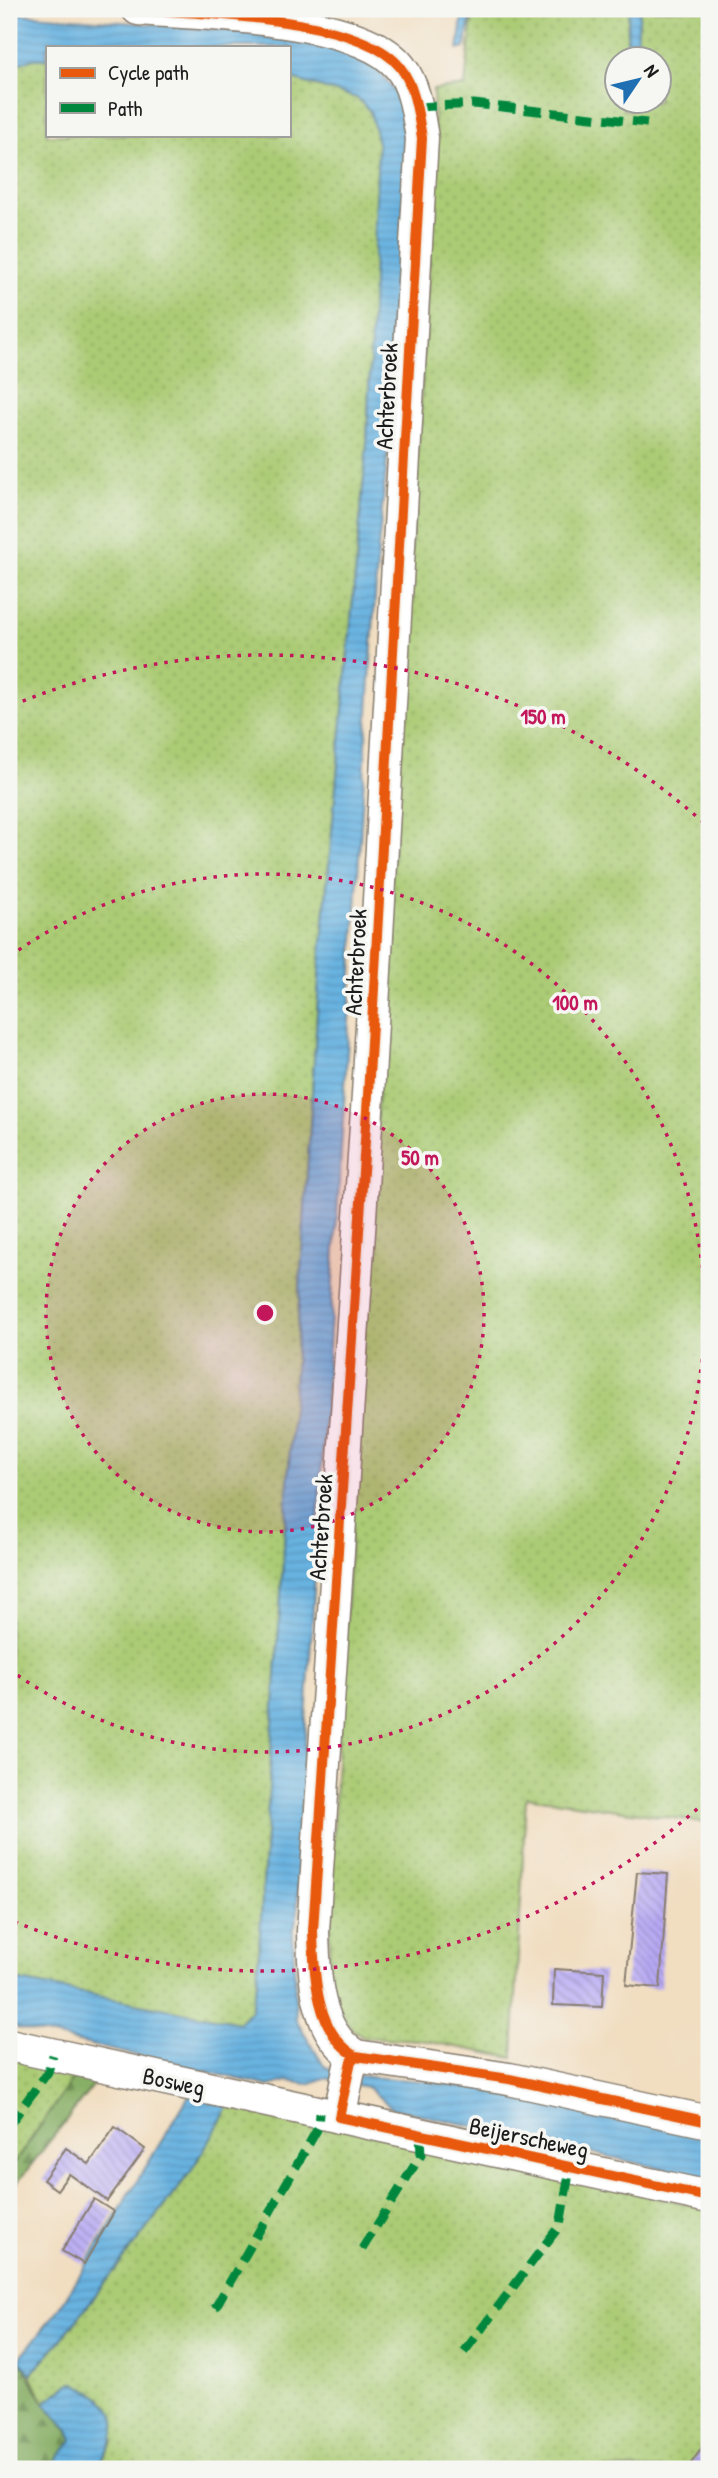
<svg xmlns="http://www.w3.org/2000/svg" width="718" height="2478" viewBox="0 0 718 2478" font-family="'Patrick Hand',sans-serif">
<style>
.grass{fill:url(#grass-dots);stroke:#647448;stroke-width:2}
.forest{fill:url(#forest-firs);stroke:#526641;stroke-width:2}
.water{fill:url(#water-rules);stroke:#42677e;stroke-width:2}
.building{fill:url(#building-back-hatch)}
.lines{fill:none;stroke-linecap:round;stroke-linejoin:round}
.street-casing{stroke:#867c6e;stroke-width:35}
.street{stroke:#fff;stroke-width:32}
.quiet{stroke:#00873e;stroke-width:9;stroke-dasharray:18 9;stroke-linecap:butt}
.cycleway-casing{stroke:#f6f6f2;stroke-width:15}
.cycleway{stroke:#e8590c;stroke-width:10}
.ring{fill:none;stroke:#c2185b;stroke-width:3.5;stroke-dasharray:3.5 7}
.labels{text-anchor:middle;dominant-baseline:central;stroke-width:7;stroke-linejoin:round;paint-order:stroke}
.street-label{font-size:24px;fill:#1c1c1c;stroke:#f6f6f2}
.centre{fill:#c2185b;stroke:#f6f6f2;stroke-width:3.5}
.ring-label{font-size:21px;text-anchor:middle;font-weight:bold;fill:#c2185b;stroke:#f6f6f2;stroke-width:7;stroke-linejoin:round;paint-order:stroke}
</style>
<defs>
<pattern id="grass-dots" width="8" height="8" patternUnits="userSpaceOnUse" patternTransform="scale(1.75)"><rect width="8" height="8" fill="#abcb74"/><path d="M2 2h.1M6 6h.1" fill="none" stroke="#93ae64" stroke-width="1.8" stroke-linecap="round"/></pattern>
<pattern id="forest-firs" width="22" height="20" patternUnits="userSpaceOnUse" patternTransform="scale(1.75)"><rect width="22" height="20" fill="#88af66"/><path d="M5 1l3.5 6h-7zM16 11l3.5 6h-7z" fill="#6e8e53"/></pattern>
<pattern id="water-rules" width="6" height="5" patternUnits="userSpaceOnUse" patternTransform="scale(1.75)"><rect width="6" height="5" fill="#68b2e0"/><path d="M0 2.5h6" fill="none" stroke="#5a98c0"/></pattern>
<pattern id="building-back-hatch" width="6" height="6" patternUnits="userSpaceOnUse" patternTransform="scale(1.75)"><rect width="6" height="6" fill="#b8a9f4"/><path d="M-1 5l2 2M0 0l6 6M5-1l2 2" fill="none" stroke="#9589c5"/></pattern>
</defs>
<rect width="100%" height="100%" fill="#f6f6f2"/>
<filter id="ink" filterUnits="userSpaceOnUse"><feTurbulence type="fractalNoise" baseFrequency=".0143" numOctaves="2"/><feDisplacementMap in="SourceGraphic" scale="14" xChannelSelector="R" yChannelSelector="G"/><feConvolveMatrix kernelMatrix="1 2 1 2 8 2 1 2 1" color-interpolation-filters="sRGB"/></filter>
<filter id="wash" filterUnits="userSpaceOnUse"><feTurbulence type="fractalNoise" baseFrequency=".00686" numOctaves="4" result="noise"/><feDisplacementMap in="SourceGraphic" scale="28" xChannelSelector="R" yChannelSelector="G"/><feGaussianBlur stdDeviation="1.57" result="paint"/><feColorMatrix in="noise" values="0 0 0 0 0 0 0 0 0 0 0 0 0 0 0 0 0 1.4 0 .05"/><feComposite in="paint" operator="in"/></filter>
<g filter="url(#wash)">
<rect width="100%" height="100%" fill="#f1ddbf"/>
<path class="grass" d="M473,9H629L626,59L616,60V102H623V110H630L631,102H658V60L635,59L640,9H709V1823L526,1797L513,2058L420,2040L365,2037L353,2030L337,2008L328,1980L336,1778L435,169L433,90L465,86Z
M33,59H47V135H289V78L357,98L370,111L379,143L367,444L320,964L257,1982L251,2010L239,2023L9,1979V66Z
M9,2050L76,2074L9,2171Z
M232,2100L709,2209V2438L687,2469H97L113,2442L107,2404L73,2382L44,2403L31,2374L60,2341L195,2166Z"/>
<path class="forest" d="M76,2074L95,2083L9,2193V2171Z
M19,2359C30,2373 35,2390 45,2404C55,2417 67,2425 73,2440L48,2469H9V2372Z"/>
<path class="water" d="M463,9H472L465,48L458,50Z
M629,9H640L635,59H626Z
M9,13L259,33L346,47L371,59L404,105L408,149L389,441L378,549L306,1722L297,1918L293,1932L296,2019L324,2066L328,2068L370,2077L498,2087L709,2137V2179L392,2108L367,2087L325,2078L308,2084L287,2081L269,2086L9,2026V1979L239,2023L251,2010L257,1982L320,964L367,444L378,143L370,111L357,98L289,78V47H47V59H33L9,66Z
M192,2091L232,2100L195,2166L60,2341L31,2374L19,2359L59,2309Z
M73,2382C124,2408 125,2422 97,2469H48L73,2440L69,2430L44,2403Z"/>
<g id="blocks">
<path class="building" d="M637,1872L668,1874L660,1988L626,1985Z
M554,1969L604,1972L602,2007L553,2005Z
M115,2127L145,2149L107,2201L69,2174L57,2190L43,2180L66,2148L89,2164Z
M94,2199L114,2212L84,2264L62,2251Z
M709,2438V2469H687Z"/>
</g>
</g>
<g filter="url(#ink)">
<use href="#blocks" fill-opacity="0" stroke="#867c6e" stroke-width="2"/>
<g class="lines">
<defs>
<path id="street" d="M138,9C200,14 360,16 400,67C415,86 418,114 422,138L368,1095L313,1931C314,1973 315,2033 356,2056L509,2079L709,2122
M9,2045L709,2197
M339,2117L351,2061L356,2056"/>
</defs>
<use href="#street" class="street-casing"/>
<use href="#street" class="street"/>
<path class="quiet" d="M417,107L474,104L647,123
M9,2125L48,2072L53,2055
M362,2249L421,2155L420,2135
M215,2308L318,2128L319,2113
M464,2352L560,2225L570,2168"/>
<defs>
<path id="cycleway" d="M138,9C200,14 360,16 400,67C415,86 418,114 422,138L368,1095L313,1931C314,1973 315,2033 356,2056L509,2079L709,2122
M356,2056L351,2061L339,2117L709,2197"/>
</defs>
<use href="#cycleway" class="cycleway-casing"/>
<use href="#cycleway" class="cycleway"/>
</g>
</g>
<circle cx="265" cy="1313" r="219" fill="#c2185b" fill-opacity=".12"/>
<g class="ring">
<circle cx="265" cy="1313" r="219"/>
<path d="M10 956A439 439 0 1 1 10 1670"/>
<path d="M705 1802A658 658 0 0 1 13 1921M13 705A658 658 0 0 1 705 824"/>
</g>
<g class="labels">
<g class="street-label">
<text transform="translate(386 396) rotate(-87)">Achterbroek</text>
<text transform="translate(355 962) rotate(-87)">Achterbroek</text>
<text transform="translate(320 1527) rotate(-86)">Achterbroek</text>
<text transform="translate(174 2081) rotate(12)">Bosweg</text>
<text transform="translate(529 2137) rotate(12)">Beijerscheweg</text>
</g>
</g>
<circle cx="265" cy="1313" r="10" class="centre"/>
<g class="ring-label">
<text x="543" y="724">150 m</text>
<text x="575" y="1010">100 m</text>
<text x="420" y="1165">50 m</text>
</g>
<rect width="718" height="2478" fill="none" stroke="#f6f6f2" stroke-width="35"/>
<rect x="46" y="46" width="245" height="91" fill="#f6f6f2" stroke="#9f9f9c" stroke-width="2"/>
<rect x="60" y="68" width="35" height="10" fill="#e8590c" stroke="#9f9f9c" stroke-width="2"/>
<text x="108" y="80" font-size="21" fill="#1c1c1c">Cycle path</text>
<rect x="60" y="103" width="35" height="10" fill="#00873e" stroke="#9f9f9c" stroke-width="2"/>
<text x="108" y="116" font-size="21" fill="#1c1c1c">Path</text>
<g transform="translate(638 80) rotate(55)"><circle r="33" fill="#f6f6f2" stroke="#9f9f9c" stroke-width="2"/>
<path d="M0-5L12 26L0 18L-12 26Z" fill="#1f6fb2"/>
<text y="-10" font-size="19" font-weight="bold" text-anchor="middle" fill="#1c1c1c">N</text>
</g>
</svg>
